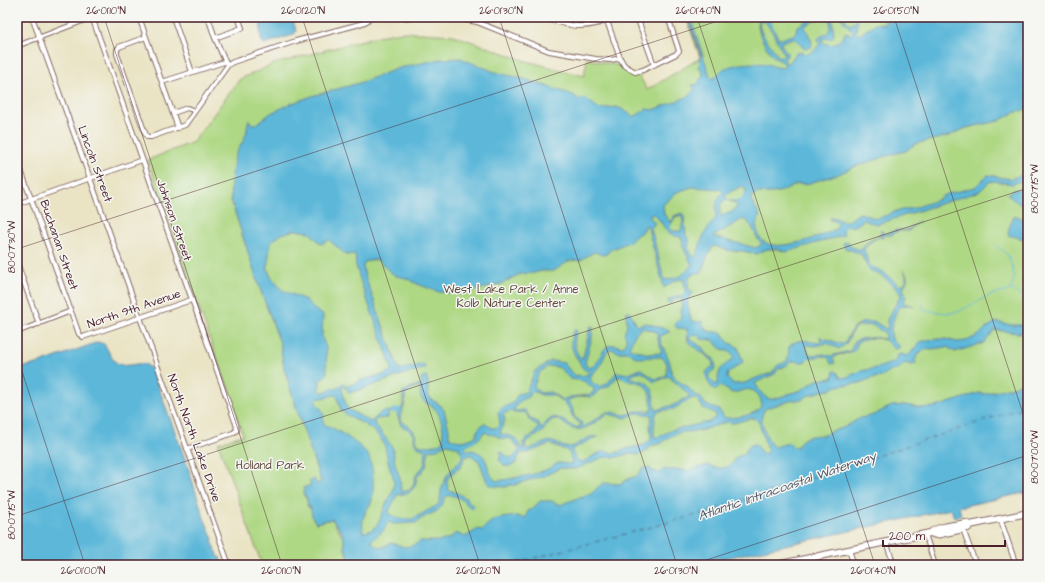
<svg xmlns="http://www.w3.org/2000/svg" width="1045" height="582" viewBox="0 0 1045 582" font-family="'Architects Daughter',sans-serif">
<style>
.green{fill:#afd884;stroke:#7c7c58}
.water{fill:#5bb7d9;stroke:#526b82;fill-rule:evenodd}
.lines{fill:none;stroke-linecap:round;stroke-linejoin:round}
.stream{stroke:#5bb7d9;stroke-width:1}
.canal{stroke:#5bb7d9;stroke-width:4.5}
.ferry{stroke:#505468;stroke-width:1;stroke-dasharray:5 4;stroke-linecap:butt}
.minor-casing{stroke:#826461;stroke-width:6}
.primary-casing{stroke:#826461;stroke-width:8}
.minor{stroke:#fff;stroke-width:4}
.primary{stroke:#fff;stroke-width:6}
.ticks{fill:none;stroke:#4a1f2b;stroke-width:1;stroke-opacity:0.45}
.labels{text-anchor:middle;dominant-baseline:central;stroke-width:3;stroke-linejoin:round;paint-order:stroke}
.street-label{font-size:12px;fill:#4a1f2b;stroke:#f6f6f2}
.park-label{font-size:12px;fill:#634d41;stroke:#f6f6f2}
.water-label{font-size:13px;font-style:italic;fill:#505468;stroke:#f6f6f2}
.neatline{fill:none;stroke:#4a1f2b;stroke-width:1.5}
.ticks-label{font-size:10px;text-anchor:middle;fill:#4a1f2b}
</style>
<rect width="100%" height="100%" fill="#f6f6f2"/>
<filter id="ink" filterUnits="userSpaceOnUse"><feTurbulence type="fractalNoise" baseFrequency=".025" numOctaves="2"/><feDisplacementMap in="SourceGraphic" scale="8" xChannelSelector="R" yChannelSelector="G"/><feConvolveMatrix kernelMatrix="1 2 1 2 8 2 1 2 1" color-interpolation-filters="sRGB"/></filter>
<filter id="wash" filterUnits="userSpaceOnUse"><feTurbulence type="fractalNoise" baseFrequency=".012" numOctaves="4" result="noise"/><feDisplacementMap in="SourceGraphic" scale="16" xChannelSelector="R" yChannelSelector="G"/><feGaussianBlur stdDeviation="0.9" result="paint"/><feColorMatrix in="noise" values="0 0 0 0 0 0 0 0 0 0 0 0 0 0 0 0 0 1.4 0 .05"/><feComposite in="paint" operator="in"/></filter>
<g filter="url(#wash)">
<rect width="100%" height="100%" fill="#eae4c5"/>
<path class="green" d="M686,17H687L701,57L703,56L689,17H1028V383L1025,382C1014,388 1004,390 992,392L785,469L358,565L233,197L238,151C232,163 230,187 231,200L257,280L280,343L284,368L297,410L321,482L316,484L309,481L311,485L303,492L308,503L307,504L308,507H310L316,523L332,519L344,539L345,549L349,559L347,563L348,565H262L218,443L243,435L148,160L193,142L240,79L274,64L378,36L402,32L453,35L526,61L584,76L587,59L621,66L630,73L639,75L647,90L700,58Z"/>
<path class="water" d="M276,17C288,17 295,19 296,32L293,35L264,44C258,37 261,30 261,22Z
M687,17H690L710,76L713,79C716,76 719,73 722,70C734,63 753,62 766,64C772,65 778,69 785,67C784,60 778,61 774,57C767,50 753,28 760,18L765,17L770,21L778,38L781,39L795,34L797,27C803,23 811,17 819,17L818,19L806,25L805,27C807,34 814,40 811,47L804,49L797,40L793,38L782,42L781,44L787,53V56L784,59L786,63H789L797,52L809,54L814,50L820,44L818,39L821,36L827,34C831,28 831,24 829,17H832L834,34L832,38L822,39V41C829,47 834,45 840,40C843,37 845,37 845,32L852,35L853,32L840,17H843L850,25L854,23L856,17H858L856,32L859,35L873,25L880,23L886,25L884,20L881,17H885L890,23L894,19H891L892,17H1028V109L1013,113L999,121L966,128L949,136L915,144L906,151L893,154L854,167L839,174L806,184H797L786,190L774,193H757L752,196L751,200L760,215L756,225C757,230 759,239 764,242C778,252 821,237 836,229L838,224L835,221L830,220V218C836,216 840,222 846,221C852,221 855,214 861,213L877,219L897,211L914,208L937,200L944,195L975,187L983,179L988,175L1010,179L1028,173V179L1012,184L995,181L989,182L980,191L878,224L868,222L864,219C859,225 855,227 847,226L843,230L844,235L786,252C776,248 767,247 757,254L743,251H731L714,246C710,249 702,268 702,273H697L689,276L688,288L693,293L687,301L691,320L697,322L702,321C705,334 713,331 722,333L728,342L738,347L743,362L728,373L727,378L733,384L745,383L756,378L772,373L778,365L786,362L788,358L789,347C798,337 806,341 818,343L821,341L820,336L824,339H827L841,344L845,342L853,328L863,322H875L888,330L887,320L901,295C894,284 881,274 869,270L861,254L845,248L843,243L849,242V246L861,250L869,240L881,235V230L884,234L897,230H907L920,221L908,231H898L891,235H885L882,239V236C875,238 867,243 864,250L870,266L882,271L900,286L906,282V275L903,270C910,276 907,282 903,288L906,297L903,303L915,306L907,305L899,307C894,315 889,331 892,339C893,342 897,344 899,346V348L894,349L885,340L877,338H871L858,342L855,350L848,353L835,356L833,359L835,363L831,364L829,358L823,356L809,358L806,361L802,362L791,361L786,366L778,369L775,374L755,383C760,390 764,401 774,399L801,390L817,380L832,378L833,376L834,371H835L837,372L840,377L844,378L861,371L881,367L896,361L898,355L902,354L906,356L909,355L920,342L927,340L939,339H945L957,342L966,341L979,335L986,328L996,322L1012,325H1021L1028,322V329L1019,333L995,330L984,343L955,352L947,347L924,350L918,354L915,360L916,364L910,365L907,363L904,364L898,369L886,373L882,377L872,378L860,383L837,386L830,390L822,391L807,396L802,400H794L766,408C764,410 761,416 762,420C762,426 769,444 774,447L789,443L791,444L793,447H795L798,446C803,434 816,436 826,435L828,432L843,428L860,418L874,415L883,410L892,406L906,405L921,408L936,407L979,393L985,394L1007,388H1011L1025,381L1028,383V492L959,507L961,515L954,517L951,509L726,558L712,559L682,565H348L347,563L349,556L345,549L344,539L341,531L332,519L316,523L311,515L312,514L310,507H308L307,503H308L306,496H304L303,492L304,491L303,488L311,485L309,481L315,479L316,484L321,482L297,410L284,368L280,343L257,280L231,200C230,188 232,165 236,154C239,147 244,141 246,134C248,128 246,127 249,120L252,124H256L271,113L290,104L312,96L359,83L399,68L441,59L460,58L495,72L528,80L573,95L578,99H587L591,103L600,109L616,107L622,109L633,116H636L646,109L653,110L687,97L695,89L692,85L698,84L700,79L703,76L702,70L699,68L701,55ZM762,20C771,24 777,45 784,53V56L781,57L778,56L761,32L759,23ZM742,186L745,188L746,193L738,201H732L725,198L728,193ZM692,187L720,189L723,192C715,200 716,208 716,218C711,224 706,230 703,237C699,245 700,251 694,258L688,248L689,245L688,243L690,241L686,235L684,216L682,213L674,216L670,222L664,214L663,205L677,192ZM726,200L735,203L737,206L732,212L722,216C718,212 720,205 723,201ZM650,214H653C665,223 664,236 681,237L683,241L682,245L692,265L681,276L667,280L664,279L651,228L655,223L650,217ZM681,215L683,221L681,231H671L670,226L675,217ZM743,219C756,226 753,236 762,244L756,248L714,237V236ZM647,225L664,288L674,281L683,279L686,291L683,295L676,296L668,300V303L669,304L675,299L682,298L681,318L674,324L677,328L687,329L688,342L712,360L713,366C711,368 709,369 707,371C703,376 710,386 714,390H716L721,386L732,393C738,393 745,388 751,390C755,391 758,394 760,398C768,415 736,418 725,418L719,410L706,405L701,398L692,392L687,386L679,382L671,373C672,359 663,351 660,338L662,335L670,332L668,329H665L646,323L637,326L630,312H626L627,326L624,333C627,338 627,343 623,347C619,347 616,344 611,345C600,347 601,364 590,368L586,365L585,363L592,337L593,327L592,326L590,327C588,338 585,349 582,360C575,351 572,343 577,332L575,329C568,340 571,350 578,360C582,365 581,370 589,371V373L583,376L574,375L570,371L564,363L551,361L535,371L526,392L518,394L513,403L502,408L498,412L500,423L497,428H492L486,424H483L478,429L476,436C467,441 458,443 449,437V429L444,410L440,405L431,399L428,395C427,388 430,383 426,376L422,377L421,379L422,385L411,387L403,393V406L397,414L401,426C404,428 408,428 410,431C419,440 408,446 426,450C425,455 426,461 424,465C422,470 418,471 416,475C413,484 413,493 401,491L400,478L395,464L393,448L374,423L376,419L388,418V414L393,411L381,412L371,422L348,409C344,402 344,395 342,389V386L346,388L349,393L353,392C377,385 399,374 423,369L425,367L423,364L399,370L364,273L363,267L365,262L373,260H378L389,271L396,276L406,278L415,283L439,292L461,294L501,284L520,274L534,273L542,271H554L569,261L581,260L592,253L595,252L602,255L607,254L610,250L629,242L637,235L644,230L645,226ZM295,230L309,232L321,244L329,240L346,255L355,254C356,258 355,262 356,266C366,301 381,334 392,369C386,377 372,376 362,380C357,382 352,384 347,387L344,383C340,384 339,389 334,389C333,389 331,388 330,388C327,392 323,393 319,391L320,381L327,374L326,348L322,337L323,315L315,310L306,300L282,290L271,277L267,268L271,242L282,234ZM858,326L872,325L885,333V338L883,339C872,337 865,337 855,341L850,351L830,356L825,354L811,355L809,354L806,346L807,345L816,346L827,343L839,349L846,344L853,330ZM643,328L657,332L658,340L661,348V353L648,354L629,348C632,341 634,332 643,328ZM693,334L699,336L701,339L713,340C715,342 717,346 720,348C726,352 732,350 734,358C722,368 718,367 718,384H715L709,378V374L716,368L714,359L705,353L703,348L689,338ZM611,349L618,352H627L638,358L661,357C668,361 668,368 666,375L661,378L655,379L641,369L628,374L617,372C612,377 605,390 596,385C592,383 591,381 590,377L601,364L606,353ZM553,366L560,368L570,379L584,381L594,389L593,393C585,398 572,394 563,400L550,392L541,393L536,390L534,386L539,373L547,367ZM639,372C654,374 646,389 668,376C676,383 683,389 690,396L676,404L656,410C654,406 655,402 654,397C652,380 641,381 629,377ZM617,377C622,377 625,379 629,381C632,383 635,381 638,382C650,385 653,402 651,411H636L625,415L611,412H607L583,427L582,423L574,416L572,407L568,402V400L582,396L591,397L594,396L598,391L609,386ZM413,388H421C417,403 429,402 436,410C439,413 444,428 443,432C443,436 442,437 444,441C437,446 426,447 418,445C416,440 416,435 413,430C409,424 402,425 400,417L405,404V395ZM532,391L542,395H553L567,405L573,417L580,424V427C569,430 560,412 550,419C546,422 544,426 541,429L539,423C536,421 532,420 530,418C523,407 527,410 515,411L514,409L520,401L529,396ZM334,395L337,396L341,411C355,421 370,424 381,439C387,448 386,455 389,465C391,472 394,476 394,483C394,492 389,498 385,506C380,518 379,531 363,532C362,525 363,517 366,511C368,507 371,505 372,500C374,488 374,466 368,455C363,446 334,427 325,425L323,422L324,415L320,407L316,403V401L318,399ZM694,398L698,400L703,408L715,413L716,417L709,422L672,430L658,437H654V427L656,413C663,409 666,411 673,409C681,406 686,400 694,398ZM510,411L515,413L524,412L527,414L529,420L537,425L538,429C534,435 528,437 523,442V450C519,446 518,440 513,437C508,434 504,436 500,433L505,420L503,414ZM636,413L652,415L650,425L651,439C644,448 636,446 626,449C622,450 618,453 614,453C610,453 606,450 602,452C593,454 588,462 579,462L572,452V449C581,446 589,439 598,437C585,434 580,447 568,447C561,447 556,442 549,441L527,450L525,446L526,442C531,438 537,436 542,432C546,428 548,420 555,419C559,419 563,423 566,425C580,437 595,422 607,414L626,418ZM753,418L756,419L759,423L768,452L762,454L757,445L754,444L749,446L744,454L735,458C731,471 717,469 707,465L687,471L677,469L671,470L664,469L659,473L653,471L649,468H643L636,477H632L620,484L603,483L597,488L590,495L586,494L583,498L579,497C572,502 568,500 561,505L552,501H540L533,509L528,511L525,518C522,518 518,516 516,516C498,519 495,516 482,530L478,529L465,537L456,533C453,535 451,538 448,539C443,542 426,541 420,541L418,543L411,546L404,547L396,544L391,543L381,548L375,545L371,541L384,530L387,524L389,522L393,524L416,523L422,518L437,511L442,506L445,497C456,492 464,502 472,509L474,507C467,498 459,492 448,490L447,480L452,473L460,468L465,457L471,455L479,461L488,484L493,486L506,487L510,485H516L519,483L545,476L560,468L576,469L604,457L615,458L630,453L637,455L644,453L650,446L662,443L663,441L671,436L678,433L702,430L727,422L733,423ZM486,432L488,434L495,435L500,438L511,439L518,448L519,451L513,458L508,457L500,451L501,455L499,460L506,467L515,464L521,453H528L550,444L568,451L570,455L572,463L570,464L558,463L546,470L531,475L497,481C483,474 494,450 466,450L464,449C470,442 479,442 483,433ZM447,444L458,447L462,454V458L447,475L441,490L440,501L438,505L412,519H399L389,514V511L397,495L409,493L415,486L417,477L426,467L429,450L437,449Z
M1022,189L1028,196V210L1010,197L1008,194L1013,190Z
M1014,216C1027,216 1028,230 1028,240L1008,235L1009,228Z
M98,342L104,344C109,350 111,361 119,364C131,369 143,357 152,370L187,464L204,518L213,539L212,541L216,551L218,553L217,556L220,557L221,561L220,565H17V369L40,363Z"/>
<g class="lines">
<path class="stream" d="M1010,290L1014,291L1028,301
M922,304L924,310L946,313L958,312L982,299L994,294L1008,291L1012,287L1014,277L1012,265L1007,254L996,245"/>
<path class="canal" d="M393,411L399,410"/>
<path class="ferry" d="M508,565L704,513L1028,406"/>
</g>
</g>
<g filter="url(#ink)">
<g class="lines">
<defs>
<path id="minor" d="M32,17L229,565
M92,17L236,424L237,430L233,433L187,449
M139,17L178,128
M173,17L192,72
M208,17L215,38L226,63
M391,17L462,19L477,22L549,51L596,59L611,60L620,58
M542,17C573,28 586,30 616,17
M637,17L654,65
M607,21L620,58L624,65L635,72L643,70L676,54L679,51L668,17
M146,37L119,47L117,50V54L145,133L147,137H151L185,125L228,65L233,62L296,41L360,24L367,21L370,17
M215,38L242,28L238,17
M17,46L93,17
M162,82L224,62
M173,113L187,108L195,111
M17,159L79,334L83,337L191,300
M17,204L142,160
M17,263L39,324
M17,332L71,311
M1000,518L1016,565
M963,529L976,565
M925,534L935,565
M886,542L894,565
M849,550L854,565
M810,558L813,565"/>
<path id="primary" d="M930,533L936,535L968,528L970,525L1028,513
M776,565L930,533C939,526 955,525 966,523L970,525"/>
</defs>
<use href="#minor" class="minor-casing"/>
<use href="#primary" class="primary-casing"/>
<use href="#minor" class="minor"/>
<use href="#primary" class="primary"/>
</g>
</g>
<path class="ticks" d="M104,17L282,565M302,17L480,565M499,17L677,565M697,17L875,565M894,17L1028,429M17,249L730,17M17,356L85,565M17,516L1028,188M691,565L1028,455"/>
<g class="labels">
<g class="street-label">
<text transform="translate(95 164) rotate(70)">Lincoln Street</text>
<text transform="translate(174 220) rotate(71)">Johnson Street</text>
<text transform="translate(59 245) rotate(71)">Buchanan Street</text>
<text transform="translate(134 309) rotate(-19)">North 9th Avenue</text>
<text transform="translate(194 438) rotate(70)">North North Lake Drive</text>
</g>
<g class="park-label">
<text x="511" y="289">West Lake Park / Anne<tspan x="511" dy="14">Kolb Nature Center</tspan></text>
<text x="270" y="465">Holland Park</text>
</g>
<g class="water-label">
<text transform="translate(787 486) rotate(-19)">Atlantic Intracoastal Waterway</text>
</g>
</g>
<rect width="1045" height="582" fill="none" stroke="#f6f6f2" stroke-width="44"/>
<path d="M883 540v6h122v-6" fill="none" stroke="#4a1f2b" stroke-width="2"/>
<text x="889" y="540" font-size="12" fill="#4a1f2b" stroke="#f6f6f2" stroke-width="3" paint-order="stroke">200 m</text>
<rect x="22" y="22" width="1001" height="538" class="neatline"/>
<g class="ticks-label">
<text x="106" y="14">26°01'10"N</text>
<text x="303" y="14">26°01'20"N</text>
<text x="501" y="14">26°01'30"N</text>
<text x="698" y="14">26°01'40"N</text>
<text x="896" y="14">26°01'50"N</text>
<text transform="translate(1034 189) rotate(-90)" y="4">80°07'15"W</text>
<text transform="translate(11 247) rotate(-90)" y="4">80°07'30"W</text>
<text transform="translate(1034 457) rotate(-90)" y="4">80°07'00"W</text>
<text transform="translate(11 515) rotate(-90)" y="4">80°07'15"W</text>
<text x="83" y="574">26°01'00"N</text>
<text x="281" y="574">26°01'10"N</text>
<text x="478" y="574">26°01'20"N</text>
<text x="676" y="574">26°01'30"N</text>
<text x="873" y="574">26°01'40"N</text>
</g>
</svg>
